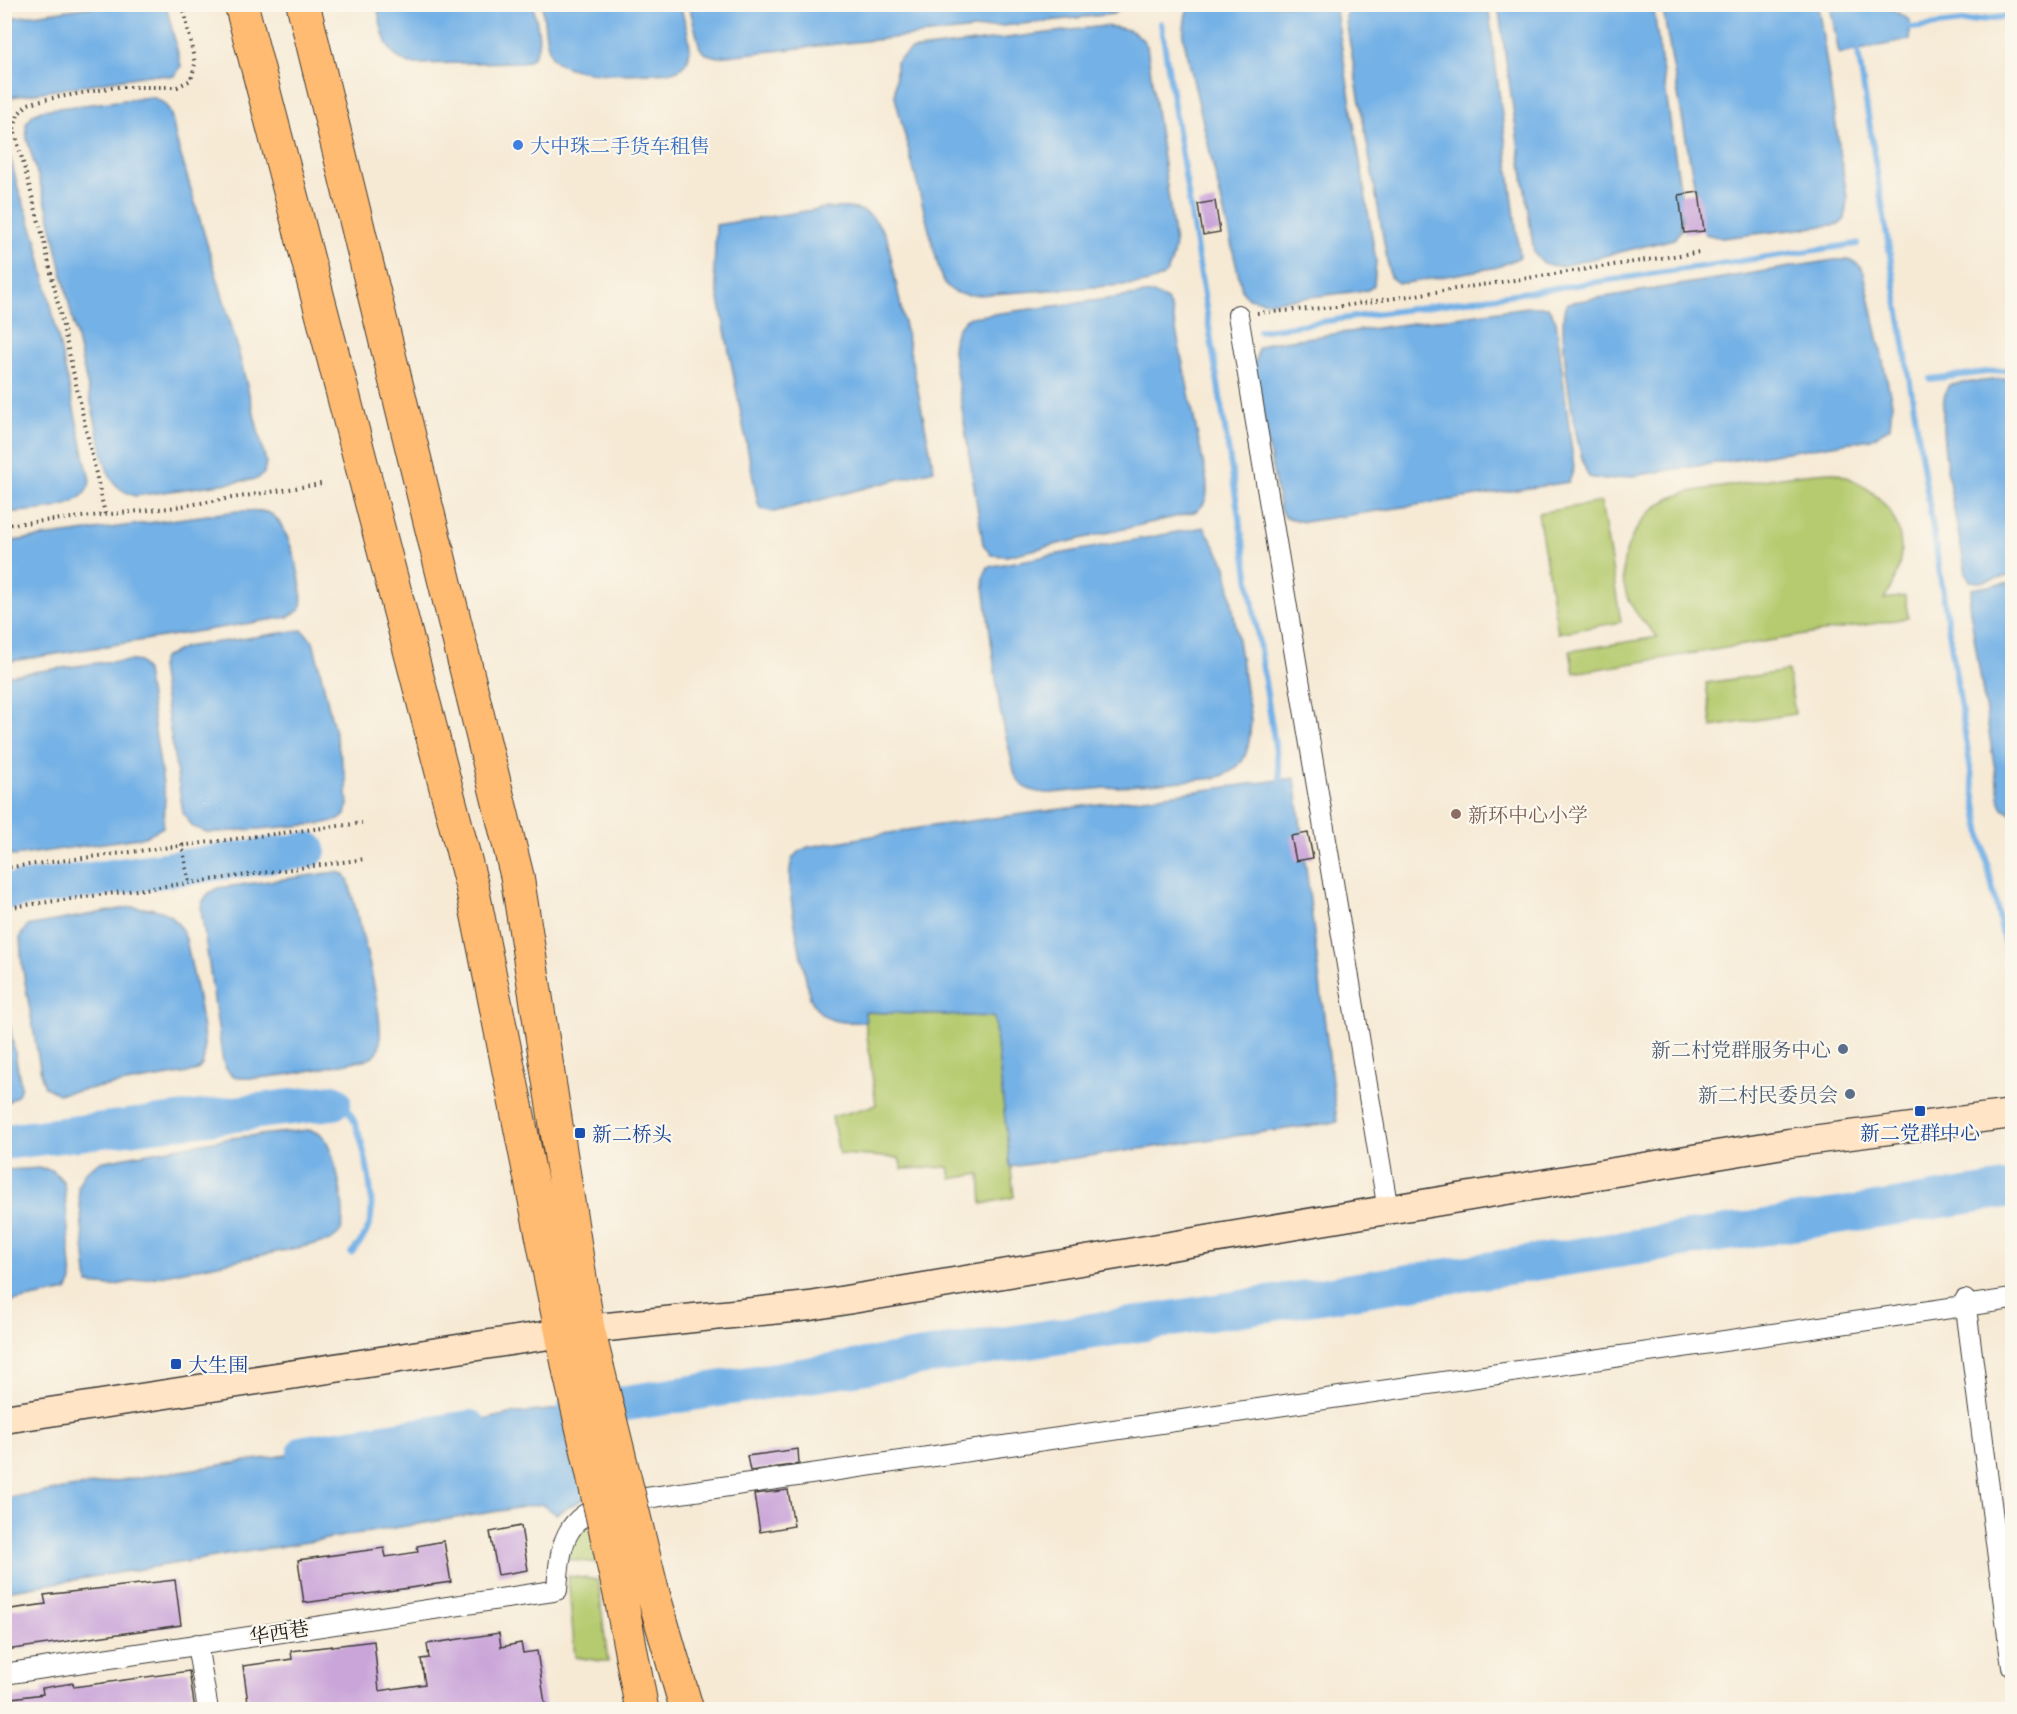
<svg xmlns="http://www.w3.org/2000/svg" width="2017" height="1714" viewBox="0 0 2017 1714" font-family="'Gentium Book Plus','Noto Serif SC',serif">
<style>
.green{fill:#b6cb6f;stroke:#697446;stroke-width:1.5}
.water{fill:#73b1e6;stroke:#486681;stroke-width:1.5}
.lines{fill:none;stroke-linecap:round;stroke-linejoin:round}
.stream{stroke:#73b1e6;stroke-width:6}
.river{stroke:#73b1e6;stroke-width:36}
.building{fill:#caa5d9}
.street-casing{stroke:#3d3b38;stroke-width:22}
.secondary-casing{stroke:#3d3b38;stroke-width:31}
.highway-casing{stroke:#3d3b38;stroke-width:35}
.path{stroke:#3d3b38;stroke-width:4;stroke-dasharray:1.5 4.5;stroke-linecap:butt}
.street{stroke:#fff;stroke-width:20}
.secondary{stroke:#ffe4c6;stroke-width:28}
.highway{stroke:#ffbb71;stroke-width:33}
.highway-bridge-casing{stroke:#3d3b38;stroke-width:35;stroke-linecap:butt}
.highway-bridge{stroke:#ffbb71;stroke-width:33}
.shop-dot{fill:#3f7fe0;stroke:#fbf7ec;stroke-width:2}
.education-dot{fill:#8d6e63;stroke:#fbf7ec;stroke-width:2}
.service-dot{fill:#5c6f8a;stroke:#fbf7ec;stroke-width:2}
.transit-dot{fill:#1a4fb4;stroke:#fbf7ec;stroke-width:2}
.labels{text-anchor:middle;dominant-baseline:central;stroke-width:4.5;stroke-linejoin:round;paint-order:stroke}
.shop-label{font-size:20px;fill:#366cbe;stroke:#fbf7ec;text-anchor:start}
.education-label{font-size:20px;fill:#785e54;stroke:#fbf7ec;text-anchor:start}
.service-label{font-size:20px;fill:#4e5e75;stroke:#fbf7ec;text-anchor:end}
.transit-label{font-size:20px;fill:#164399;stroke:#fbf7ec;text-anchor:start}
.street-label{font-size:20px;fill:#1c1c1c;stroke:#fbf7ec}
</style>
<rect width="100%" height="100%" fill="#fbf7ec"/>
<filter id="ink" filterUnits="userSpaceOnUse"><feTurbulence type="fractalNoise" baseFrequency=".0167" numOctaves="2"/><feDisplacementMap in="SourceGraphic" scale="12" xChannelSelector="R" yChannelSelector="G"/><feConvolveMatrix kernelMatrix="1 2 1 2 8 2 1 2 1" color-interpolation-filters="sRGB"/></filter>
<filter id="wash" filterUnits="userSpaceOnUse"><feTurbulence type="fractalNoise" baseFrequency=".008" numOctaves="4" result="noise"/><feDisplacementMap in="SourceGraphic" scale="24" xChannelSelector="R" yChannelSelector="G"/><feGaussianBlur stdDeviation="1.35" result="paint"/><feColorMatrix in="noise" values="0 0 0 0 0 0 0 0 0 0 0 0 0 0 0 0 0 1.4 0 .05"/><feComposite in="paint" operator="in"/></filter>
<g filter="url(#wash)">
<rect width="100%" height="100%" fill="#f6ead5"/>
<path class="green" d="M1833,472C1894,491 1921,544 1884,599L1905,596L1908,618L1574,673L1570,651L1658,637C1645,624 1632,611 1626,593C1615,558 1636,517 1667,500C1685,490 1709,489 1729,486C1764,480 1798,473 1833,472Z
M1601,502L1621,622L1558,633L1538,513Z
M1788,671L1795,714L1712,727L1706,683Z
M864,1012L994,1017L1014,1197L982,1204L980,1174L951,1179L949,1167L902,1169L899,1158L839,1154L832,1117L876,1105Z
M587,1518L598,1563L568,1559L570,1546Z
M568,1576L598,1580L608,1662L575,1657Z"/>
<path class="water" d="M112,4L166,5L181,66L175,76L148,75L5,98V19Z
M1194,4L1335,5L1376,261L1374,285L1368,290L1268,302L1248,298L1242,290L1183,36L1186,13Z
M377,5H533C536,21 546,48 529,61L521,62L410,64C383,55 382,29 377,5Z
M542,5H680C685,25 703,64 672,72C648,73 564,81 551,55C544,41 545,20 542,5Z
M689,5V4L1126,5L1113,14L717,57L704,53L700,48Z
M1347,5H1488L1520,257L1498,267L1406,283H1398L1390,277L1346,21Z
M1498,5H1653L1682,202L1681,230L1674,239L1562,266C1548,266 1540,264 1534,252Z
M1662,5H1818L1847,198L1845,219L1840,224L1722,238L1705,234L1702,228Z
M1830,5H1884L1910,20V40L1839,54Z
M1104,26C1123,28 1136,28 1147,46L1175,243C1171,270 1168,280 1139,284L978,295C960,295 949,294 941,277L895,97L896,62L910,50Z
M151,97C173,103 172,119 176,139L235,338L266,462L264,473L257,479L135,496C115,489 110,480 104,460L49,214L27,139L26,124L33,114L42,110Z
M4,133L18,188L36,239L90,481C85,513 30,510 5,513Z
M826,208C860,207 870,207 887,238L934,470L774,512L761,509L758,504L714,272L716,225Z
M1834,260C1848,259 1858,259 1864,273L1892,403L1890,427L1871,439L1606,480L1589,477C1577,459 1554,318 1567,303Z
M1153,293L1167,300L1172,311L1206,476C1208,492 1209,506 1192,513L1007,556L991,555L983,544L953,351C954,335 956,324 971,317Z
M1528,307H1548L1556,321L1574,468L1569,482L1304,522L1285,517L1280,510L1254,368L1258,348L1269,343Z
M2012,378V575L1980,582L1970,581L1966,573C1960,537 1930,413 1949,385L1954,384Z
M238,511C249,511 262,509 271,514C289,524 307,592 300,610L288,617L5,662V542Z
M1204,527L1226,566L1251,720C1249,751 1247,768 1216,778L1051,793C1034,793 1023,790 1015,775L1000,710L983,578L988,567Z
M2012,582V814L2003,808L2000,802L1969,604L1972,589Z
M302,630L313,641L346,779L348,805L345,815L339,820L320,824L208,833L193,827L183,813L160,667L163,658L185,647Z
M133,661L140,662L146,671L165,798L163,827L145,837L14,856L5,853V676L105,662Z
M1295,778L1337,1122L1010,1167L994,1017L865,1012L866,1022C840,1023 823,1024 810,998C805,971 781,879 793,858C797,852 802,850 808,847L925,827Z
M336,872L344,874L348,879C356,913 389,1023 378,1051C375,1059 366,1060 358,1061C334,1065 252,1085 234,1076C227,1073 225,1067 223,1062L201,909C203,898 207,893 218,888Z
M132,907C160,909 174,909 186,939C191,966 209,1038 203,1062C202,1067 199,1069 194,1072L58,1094L45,1087L42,1079L22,965L20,937L27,926Z
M5,975L6,1006L21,1086L18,1095L5,1104Z
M308,1130C316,1132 323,1133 327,1142C336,1160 346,1207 342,1227C341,1234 336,1237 330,1241L111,1286L88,1284L78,1186L85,1172L99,1162L230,1138Z
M42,1168L52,1170L64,1182L72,1281L67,1291L5,1303V1170Z
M580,1407L600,1490L556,1514L542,1504L5,1591V1498L352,1445L365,1449L508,1414Z"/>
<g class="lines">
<path class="stream" d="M1161,23L1281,783
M1903,29L2012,16
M1857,45L1981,835L2012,977
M1259,331L1857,244
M1930,379L2012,369
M333,1102C341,1105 347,1107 351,1115C363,1136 374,1193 371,1217C369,1231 361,1243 351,1253"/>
<path class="river" d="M4,892L308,850
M4,1142L333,1102
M575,1411L2012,1189
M305,1453L470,1428"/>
</g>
<g id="blocks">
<path class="building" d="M1699,192L1704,231L1684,233L1679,195Z
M1215,201L1220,232L1203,235L1198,204Z
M1308,833L1313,858L1296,861L1291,836Z
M798,1449L799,1464L750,1471L747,1456Z
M788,1490L794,1526L760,1532L754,1494Z
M521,1526L528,1570L498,1575L490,1532Z
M444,1541L451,1582L304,1603L298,1560L384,1548L386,1557L418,1552L417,1546Z
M175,1580L181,1625L6,1650L4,1610L46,1604L44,1595Z
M499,1633L501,1647L521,1643L523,1653L537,1651L546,1710H249L243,1666L292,1659L291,1651L374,1641L379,1691L425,1684L421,1659L429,1658L427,1644Z
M189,1671L195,1710H4V1699L43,1694L42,1688L73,1683L74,1687Z"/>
</g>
</g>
<g filter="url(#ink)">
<use href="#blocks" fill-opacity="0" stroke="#3d3b38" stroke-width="1.5"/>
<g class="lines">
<defs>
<path id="street" d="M1238,315L1388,1210
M1965,1300L2012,1667
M557,1590C560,1545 564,1515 612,1503L2012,1299
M197,1644L208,1710
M4,1674L553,1591"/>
<path id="secondary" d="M4,1419L588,1329L810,1306L1789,1143L2012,1114"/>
<path id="highway" d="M241,4L472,887L570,1374
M303,4L517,876L588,1329L597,1366
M652,1590L687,1710
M621,1598L642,1710"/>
</defs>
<use href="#street" class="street-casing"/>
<use href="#secondary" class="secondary-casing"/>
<use href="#highway" class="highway-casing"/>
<path class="path" d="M1257,313L1336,307L1700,252
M105,514L43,237L14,129L18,114L28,104L42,100L117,87H177L191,80L195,64L183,4
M4,525L169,508L321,484
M182,844L189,883
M4,868L362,823
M4,908L365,859"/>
<use href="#street" class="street"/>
<use href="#secondary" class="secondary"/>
<use href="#highway" class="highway"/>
<defs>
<path id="highway-bridge" d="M597,1366L652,1590
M570,1374L621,1598"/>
</defs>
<use href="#highway-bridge" class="highway-bridge-casing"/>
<use href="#highway-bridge" class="highway-bridge"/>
</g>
</g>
<circle class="shop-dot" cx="518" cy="145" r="6"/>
<circle class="education-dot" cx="1456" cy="814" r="6"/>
<g class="service-dot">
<circle cx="1843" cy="1049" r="6"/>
<circle cx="1850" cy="1094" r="6"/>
</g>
<g class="transit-dot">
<rect x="1914" y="1105" width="12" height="12" rx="3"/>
<rect x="574" y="1127" width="12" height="12" rx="3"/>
<rect x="170" y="1358" width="12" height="12" rx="3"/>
</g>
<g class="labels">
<g class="shop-label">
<text x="530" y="145">大中珠二手货车租售</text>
</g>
<g class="education-label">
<text x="1468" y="814">新环中心小学</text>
</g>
<g class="service-label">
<text x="1831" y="1049">新二村党群服务中心</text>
<text x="1838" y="1094">新二村民委员会</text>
</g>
<g class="transit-label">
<text x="1920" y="1132" text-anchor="middle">新二党群中心</text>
<text x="592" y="1133">新二桥头</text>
<text x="188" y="1364">大生围</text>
</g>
<g class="street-label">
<text transform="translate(279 1632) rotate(-9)">华西巷</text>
</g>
</g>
<rect width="2017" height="1714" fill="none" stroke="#fbf7ec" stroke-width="24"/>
</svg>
